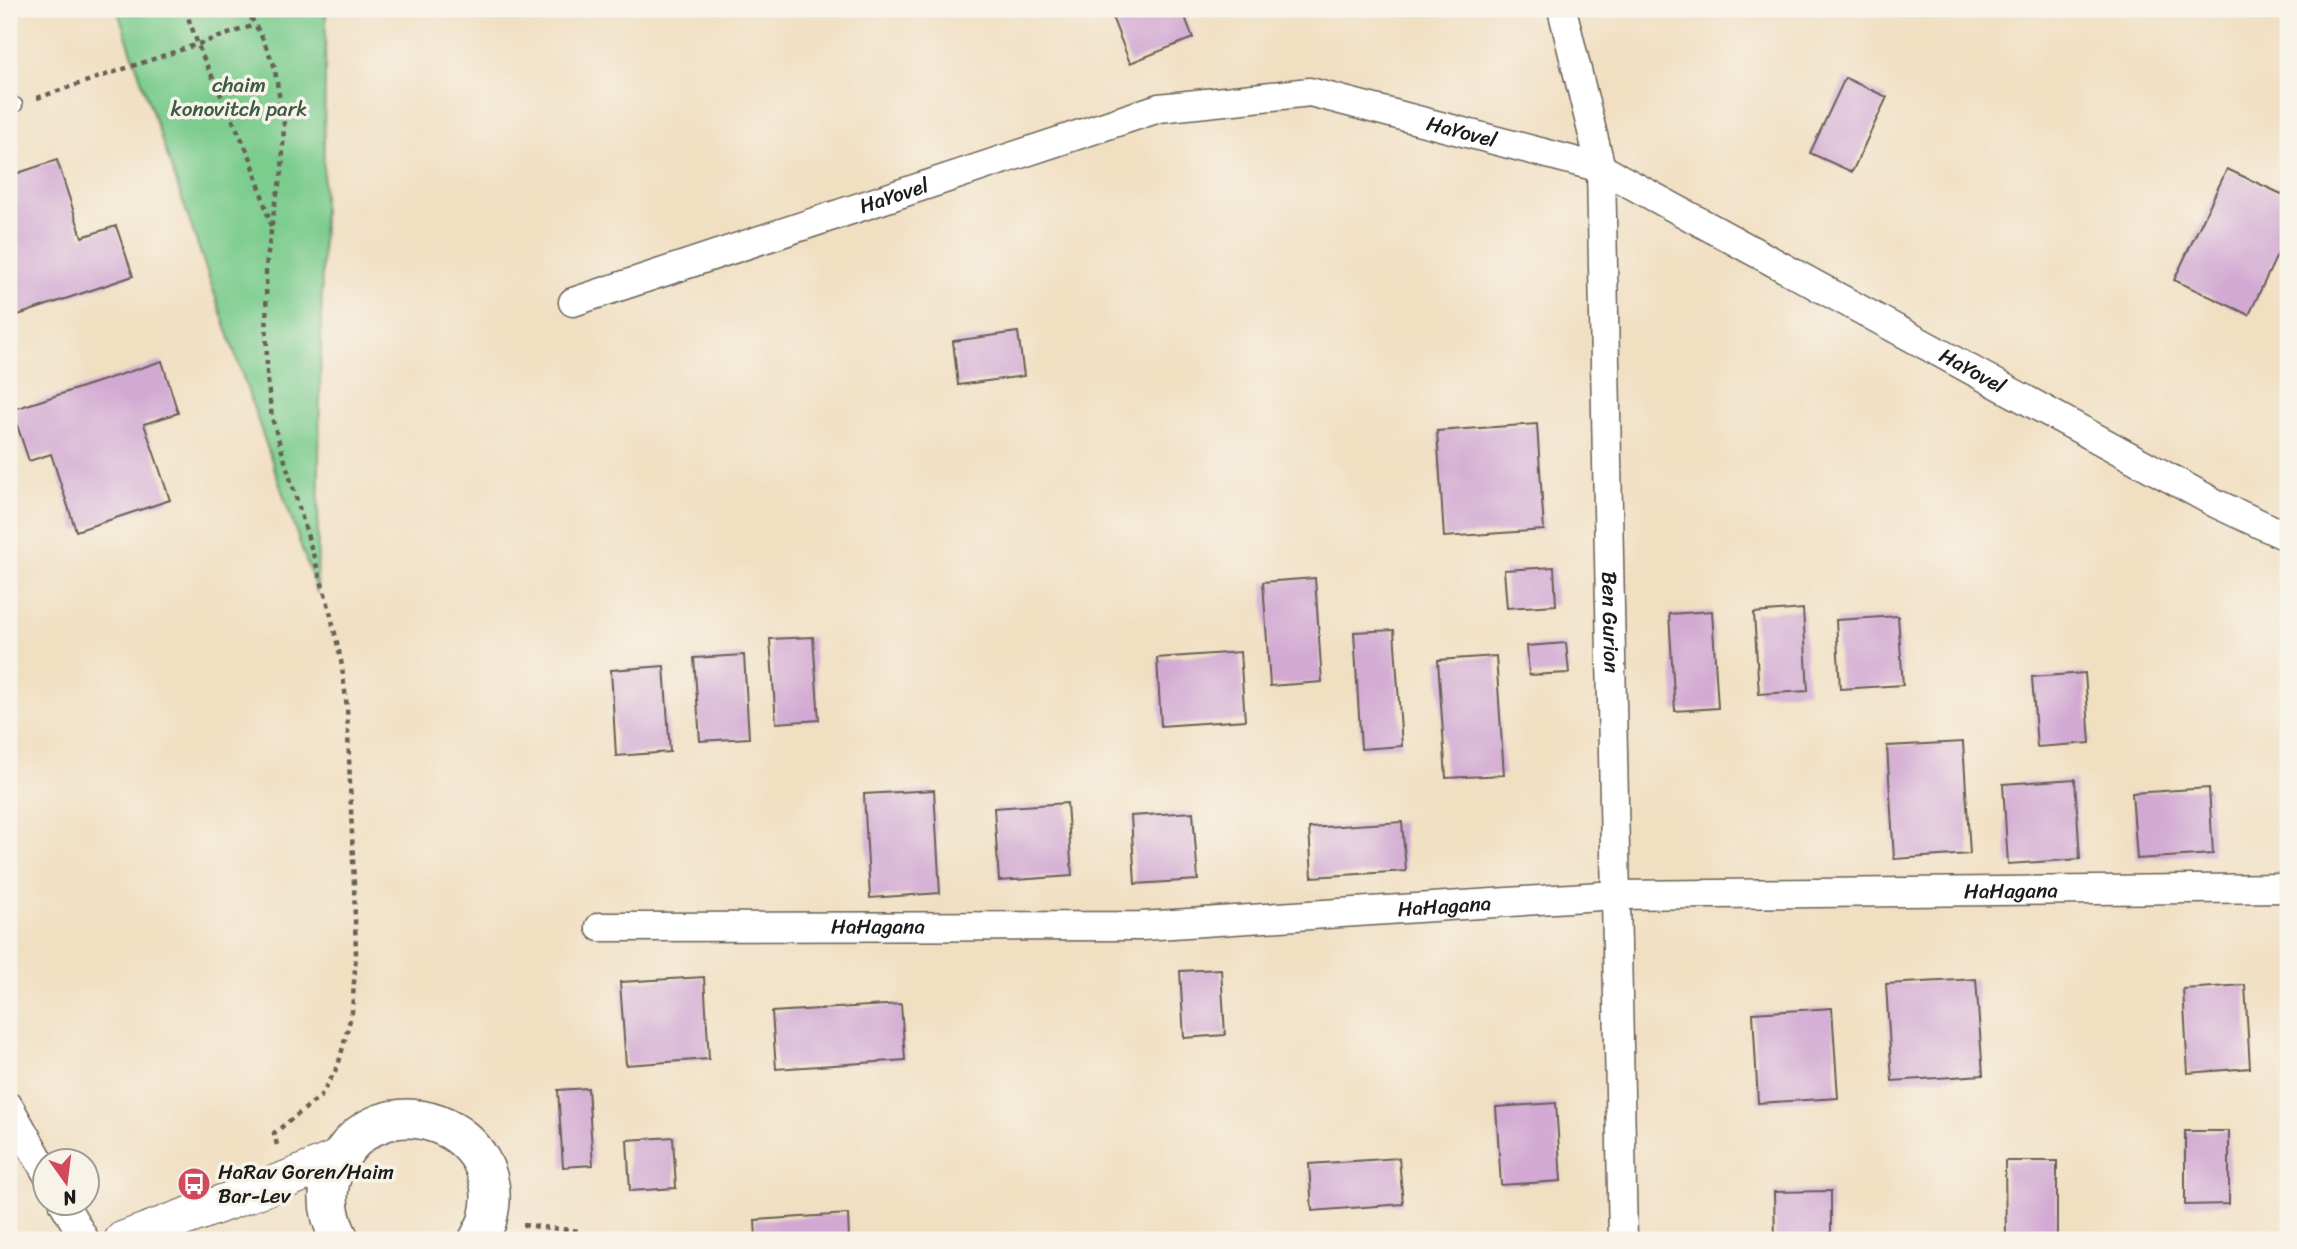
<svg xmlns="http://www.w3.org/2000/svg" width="2297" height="1249" viewBox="0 0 2297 1249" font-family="Sriracha,sans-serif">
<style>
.green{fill:#7bcc8e;stroke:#4c7455;stroke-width:2}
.building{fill:#d2a9d3}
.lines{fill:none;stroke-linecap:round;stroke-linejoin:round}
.service-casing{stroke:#676056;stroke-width:17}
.minor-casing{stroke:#676056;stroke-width:31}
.tertiary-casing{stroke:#676056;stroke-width:39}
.secondary-casing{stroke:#676056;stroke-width:41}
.path{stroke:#676056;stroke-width:4.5;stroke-dasharray:5 5;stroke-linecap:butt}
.service{stroke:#fff;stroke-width:14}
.minor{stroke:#fff;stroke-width:28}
.tertiary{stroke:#fff;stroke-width:37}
.secondary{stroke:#fff;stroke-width:38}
.labels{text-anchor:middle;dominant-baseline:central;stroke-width:7;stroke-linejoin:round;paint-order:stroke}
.park-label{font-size:21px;fill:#3d5a44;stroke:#f7f3e8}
.street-label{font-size:21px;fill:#1c1c1c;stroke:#f7f3e8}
.poi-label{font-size:21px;fill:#1c1c1c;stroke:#f7f3e8;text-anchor:start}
</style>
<rect width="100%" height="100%" fill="#f7f3e8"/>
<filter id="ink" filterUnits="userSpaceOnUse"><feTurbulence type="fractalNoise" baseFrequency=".0143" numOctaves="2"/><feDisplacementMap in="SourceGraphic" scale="14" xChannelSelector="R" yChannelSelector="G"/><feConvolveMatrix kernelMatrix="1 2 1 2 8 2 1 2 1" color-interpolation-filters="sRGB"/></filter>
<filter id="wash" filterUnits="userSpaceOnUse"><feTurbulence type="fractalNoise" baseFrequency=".00686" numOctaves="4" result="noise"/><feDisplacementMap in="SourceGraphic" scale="28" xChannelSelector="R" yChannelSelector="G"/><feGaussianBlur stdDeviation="1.57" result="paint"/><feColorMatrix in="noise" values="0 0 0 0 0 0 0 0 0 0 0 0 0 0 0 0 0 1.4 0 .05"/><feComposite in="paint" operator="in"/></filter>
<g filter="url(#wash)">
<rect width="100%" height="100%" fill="#f1dfc2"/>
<path class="green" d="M117,9H326L317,593Z"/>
<g id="blocks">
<path class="building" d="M1109,9H1182L1193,38L1130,63Z
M1845,78L1887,97L1852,172L1810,153Z
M57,160L82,237L116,226L133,276L9,318V176Z
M2227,169L2288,197V232L2249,315L2174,280Z
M1018,332L1024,376L958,385L953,341Z
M162,361L178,413L144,424L170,500L76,531L51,454L29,461L12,410Z
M1537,424L1544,530L1444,537L1437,431Z
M1554,567L1556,605L1507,608L1504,570Z
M1315,578L1322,682L1270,686L1263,582Z
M1803,609L1808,691L1759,694L1754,613Z
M1712,611L1718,708L1675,711L1669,614Z
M1898,616L1903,685L1840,689L1836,620Z
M1394,630L1402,746L1361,749L1354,632Z
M813,637L819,720L776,723L770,639Z
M1566,643L1569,673L1529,675L1527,646Z
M1240,652L1245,720L1161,726L1157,658Z
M744,655L749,738L700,741L694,658Z
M1496,656L1504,775L1446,778L1438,660Z
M664,666L670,752L616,756L611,670Z
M2085,673L2090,743L2037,747L2032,677Z
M1963,742L1970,854L1894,859L1887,746Z
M2075,779L2080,859L2008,864L2003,784Z
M2209,788L2213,854L2137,859L2132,793Z
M934,790L940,893L870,898L864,794Z
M1067,803L1072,876L999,881L994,808Z
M1193,812L1198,880L1135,884L1131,816Z
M1402,822L1406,871L1312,877L1309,828Z
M1221,969L1225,1035L1184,1038L1180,971Z
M704,977L709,1059L626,1065L620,982Z
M1976,979L1983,1075L1892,1081L1886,984Z
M2245,985L2250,1068L2188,1073L2183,989Z
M901,1004L905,1060L776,1069L772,1012Z
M1832,1008L1838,1098L1758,1103L1753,1013Z
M588,1088L593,1165L563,1167L558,1090Z
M1556,1103L1561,1181L1501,1185L1496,1107Z
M2185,1131H2229V1204L2185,1205Z
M673,1137L676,1188L630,1191L627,1140Z
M1399,1158L1403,1204L1312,1211L1309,1164Z
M2005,1161H2057V1240H2006Z
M1831,1191V1240H1775L1774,1192Z
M848,1214L849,1240H756L755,1220Z"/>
</g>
</g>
<g filter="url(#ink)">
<use href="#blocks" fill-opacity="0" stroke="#676056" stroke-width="2"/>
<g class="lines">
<defs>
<path id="service" d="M9,107L15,105"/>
<g id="minor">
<path id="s1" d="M1562,9L1601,168L1623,1240"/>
<path id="s2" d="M573,302L1159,108L1310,92L1601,168L2217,504L2288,537"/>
<path id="s3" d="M600,927L1142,926L1616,895L2288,888"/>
<path d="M9,1107L46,1172"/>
<path d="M64,1204L85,1240"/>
</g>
<path id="tertiary" d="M123,1240L288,1179L339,1158"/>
<path id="secondary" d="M340,1240C328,1217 324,1192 335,1168C377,1074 514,1127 487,1221C485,1227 481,1234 478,1240"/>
</defs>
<use href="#service" class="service-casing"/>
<use href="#minor" class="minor-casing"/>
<use href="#tertiary" class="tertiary-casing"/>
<use href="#secondary" class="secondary-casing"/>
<path class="path" d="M185,9L201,53L251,159L272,229
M246,9L260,33L274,65L284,124L282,172L275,203L266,267L267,376L272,418L329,607L341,660L347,707L354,885L356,953L352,1012L338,1066L320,1097L274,1133L277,1145
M37,98L255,25
M523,1225L579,1231L580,1240"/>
<use href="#service" class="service"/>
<use href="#minor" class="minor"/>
<use href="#tertiary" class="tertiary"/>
<use href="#secondary" class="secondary"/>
</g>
</g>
<defs>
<symbol id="bus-disc" viewBox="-11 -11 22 22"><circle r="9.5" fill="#d1495b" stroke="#f7f3e8"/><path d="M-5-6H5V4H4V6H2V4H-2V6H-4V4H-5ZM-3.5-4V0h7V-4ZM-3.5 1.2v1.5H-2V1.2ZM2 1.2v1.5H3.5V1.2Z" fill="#fff"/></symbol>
</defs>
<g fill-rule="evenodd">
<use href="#bus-disc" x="175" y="1165" width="38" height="38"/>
</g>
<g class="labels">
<g class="park-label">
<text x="239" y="85">chaim<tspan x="239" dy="24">konovitch park</tspan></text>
</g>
<g class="street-label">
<text stroke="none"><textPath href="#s2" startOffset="926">HaYovel</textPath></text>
<text stroke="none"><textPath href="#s2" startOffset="338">HaYovel</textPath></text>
<text stroke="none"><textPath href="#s2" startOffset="1493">HaYovel</textPath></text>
<text stroke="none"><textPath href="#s1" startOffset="618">Ben Gurion</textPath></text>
<text stroke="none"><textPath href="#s3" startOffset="1412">HaHagana</textPath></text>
<text stroke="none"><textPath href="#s3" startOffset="845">HaHagana</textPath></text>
<text stroke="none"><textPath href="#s3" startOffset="278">HaHagana</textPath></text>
</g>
<g class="poi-label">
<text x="218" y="1172">HaRav Goren/Haim<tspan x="218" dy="24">Bar-Lev</tspan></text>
</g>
</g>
<rect width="2297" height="1249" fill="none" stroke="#f7f3e8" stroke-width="35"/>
<g transform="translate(66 1182) rotate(166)"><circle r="33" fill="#f7f3e8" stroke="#9f9d96" stroke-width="2"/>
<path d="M0-5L12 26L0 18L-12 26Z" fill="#d1495b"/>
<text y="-10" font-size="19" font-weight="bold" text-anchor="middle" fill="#1c1c1c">N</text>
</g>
</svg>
